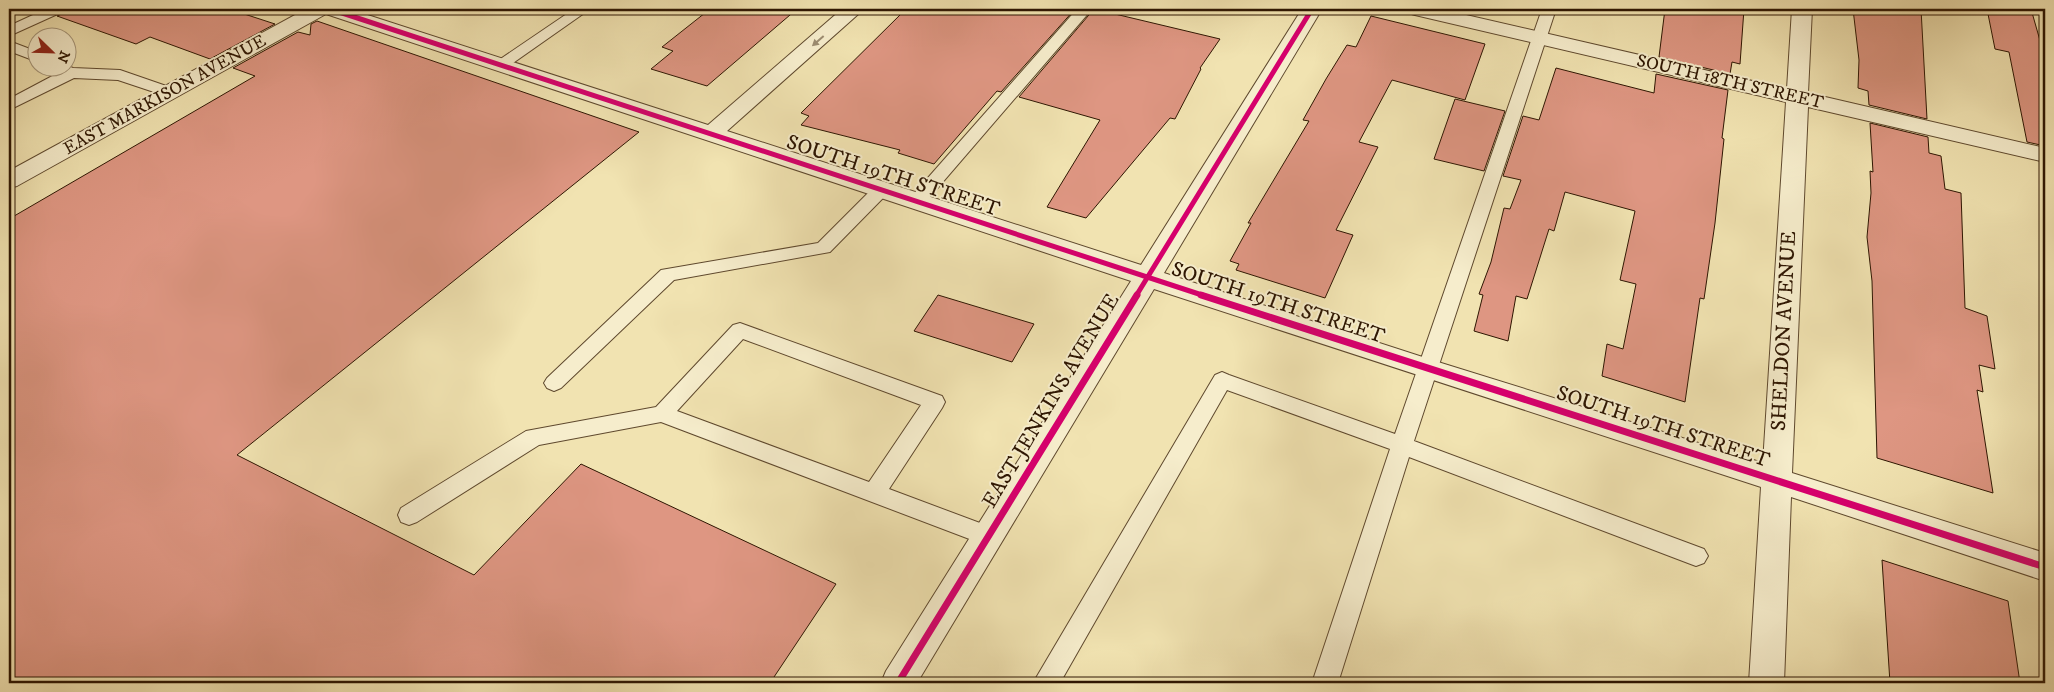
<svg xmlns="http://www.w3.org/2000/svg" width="2054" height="692" viewBox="0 0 2054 692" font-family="'IM FELL DW Pica',serif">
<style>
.building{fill:#de9682;stroke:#2e1602}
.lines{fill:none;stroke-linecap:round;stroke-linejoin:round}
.lane-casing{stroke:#5f492e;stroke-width:2}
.street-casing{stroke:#5f492e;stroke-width:2}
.lane{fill:#f6edcc;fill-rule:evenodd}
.street{fill:#f6edcc;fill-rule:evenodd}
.cycleway-far1-casing{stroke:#f6edcc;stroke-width:8}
.cycleway-casing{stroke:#f6edcc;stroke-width:10}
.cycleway-far1{stroke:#d6006c;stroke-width:5}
.cycleway{stroke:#d6006c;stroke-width:7}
.oneway{fill:#9c8c71}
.labels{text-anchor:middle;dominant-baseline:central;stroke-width:4;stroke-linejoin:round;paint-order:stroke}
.far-street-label{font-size:18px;fill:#2e1602;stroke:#f6edcc}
.street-label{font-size:21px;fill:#2e1602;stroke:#f6edcc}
</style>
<rect width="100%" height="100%" fill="#f1e3b1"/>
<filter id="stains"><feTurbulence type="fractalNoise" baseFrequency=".004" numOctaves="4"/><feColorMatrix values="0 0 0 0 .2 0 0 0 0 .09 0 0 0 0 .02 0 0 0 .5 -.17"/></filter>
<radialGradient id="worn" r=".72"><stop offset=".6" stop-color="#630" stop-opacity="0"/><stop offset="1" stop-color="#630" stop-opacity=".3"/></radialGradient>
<path class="building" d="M66,9H229L275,24L210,59L150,37L136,44L57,16L64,13Z
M710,9H797L707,86L651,69L673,51L662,47Z
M906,9H1075L1001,92L997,91L934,164L898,153L900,150L801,125L809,116L801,113Z
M1094,9L1220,39L1200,68L1201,69L1175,119L1170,118L1086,218L1047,207L1100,120L1019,97Z
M1665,9H1744L1740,64L1732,62L1730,74L1659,57Z
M1853,9H1921L1927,119L1869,105L1868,91L1858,88L1859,60Z
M1987,9H2031L2045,58V146L2027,142L2009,52L1995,49Z
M1371,16L1485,44L1465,100L1392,80L1359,142L1378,147L1336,230L1353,235L1325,298L1236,270L1239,264L1230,261L1251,223H1248L1309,121L1303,120L1326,79L1347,45L1356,47Z
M317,21L639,132L237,455L474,575L581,464L836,584L770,683H9V219L255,76L233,68L298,32L310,35L311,24Z
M1556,68L1654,93L1656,74L1728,90L1722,138L1724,139L1715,223L1704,299L1700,298L1685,402L1602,376L1607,344L1623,349L1636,284L1620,280L1635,211L1565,192L1554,231L1549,229L1527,299L1516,296L1508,341L1474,331L1483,295L1479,294L1491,262L1504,208L1510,209L1521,180L1503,176L1523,116L1539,120Z
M1455,99L1505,111L1484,171L1434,159Z
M1870,123L1928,137L1929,153L1941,156L1945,189L1961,193L1965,308L1987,316L1995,369L1979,365L1983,392L1977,390L1993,493L1877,458L1872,281L1867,237L1871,193L1870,171L1873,172Z
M938,295L1034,324L1012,362L914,331Z
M1882,560L2008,601L2020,683H1890Z"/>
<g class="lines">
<defs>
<path id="lane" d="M46,9H64L62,12L9,36V26Z
M574,9H590L506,68H496L493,65L496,62Z
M1077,9H1092L923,205L917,207L911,205L908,201L911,197Z
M1542,9H1556L1414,441L1704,549L1708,556L1704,563L1696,566L1688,563L1409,457L1338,683H1312L1390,449L1227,390L1060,683H1033L1215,375L1222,372L1229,375L1395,434Z
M9,41L38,52V62L9,51Z
M68,66L73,68L120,70L175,89L177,92L175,95L169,97L118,80L74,78L9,110V99L58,73L53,71L51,68Z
M881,184L887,186L890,190L887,194L830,252L674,280L561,388L554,391L547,388L544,383L547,378L661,270L818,243L875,186Z
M740,323L942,396L945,402L942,408L889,489L996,529L1000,536L996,543L988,546L980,543L661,422L539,445L417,522L409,525L401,522L398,515L401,508L526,431L656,407L733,325ZM743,339L921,405L869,482L677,411Z"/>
<path id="street" d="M306,9H349L708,125L842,9H864L727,131L1141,265L1302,9H1322L1164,273L1438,362L1763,463L1786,102L1415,15L1408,13L1405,9H1440L1787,89L1792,9H1812L1808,93L2045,148V162L1808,107L1792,473L2045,553V581L1791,497L1784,683H1749L1761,487L1154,289L917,683H881L886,671L1131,281L326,14L17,186L9,188V171Z"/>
</defs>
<use href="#lane" class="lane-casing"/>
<use href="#street" class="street-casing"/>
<use href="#lane" class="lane"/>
<use href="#street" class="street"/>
<defs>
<path id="cycleway-far1" d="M330,9L1205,296
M1136,296L1312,9"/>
<path id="cycleway" d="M1201,295L2045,567
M898,683L1137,295"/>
</defs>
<use href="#cycleway-far1" class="cycleway-far1-casing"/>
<use href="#cycleway" class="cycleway-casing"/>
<use href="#cycleway-far1" class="cycleway-far1"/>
<use href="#cycleway" class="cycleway"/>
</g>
<defs><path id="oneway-solid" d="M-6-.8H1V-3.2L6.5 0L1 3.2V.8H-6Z" transform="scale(1.25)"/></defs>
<use class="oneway" href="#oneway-solid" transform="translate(818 41) rotate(139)"/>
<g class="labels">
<g class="far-street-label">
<text transform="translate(1730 82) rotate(13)">SOUTH 18TH STREET</text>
<text transform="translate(165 95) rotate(-29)">EAST MARKISON AVENUE</text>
</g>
<g class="street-label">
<text transform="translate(893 176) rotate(18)">SOUTH 19TH STREET</text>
<text transform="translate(1278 303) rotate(18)">SOUTH 19TH STREET</text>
<text transform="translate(1784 331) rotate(-87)">SHELDON AVENUE</text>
<text transform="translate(1051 401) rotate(-59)">EAST JENKINS AVENUE</text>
<text transform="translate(1663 427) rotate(18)">SOUTH 19TH STREET</text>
</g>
</g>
<rect width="2054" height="692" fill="none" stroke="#f1e3b1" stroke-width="30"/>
<rect x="10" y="10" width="2034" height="672" fill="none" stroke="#2e1602" stroke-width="2.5"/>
<rect x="15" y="15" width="2024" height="662" fill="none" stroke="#2e1602"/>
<g transform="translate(52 52) rotate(113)"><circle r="24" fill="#f6edcc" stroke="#a6977b"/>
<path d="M0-4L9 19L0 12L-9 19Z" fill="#8f2418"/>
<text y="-8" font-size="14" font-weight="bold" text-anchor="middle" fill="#2e1602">N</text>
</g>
<rect width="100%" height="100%" filter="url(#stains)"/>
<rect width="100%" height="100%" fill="url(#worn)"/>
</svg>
